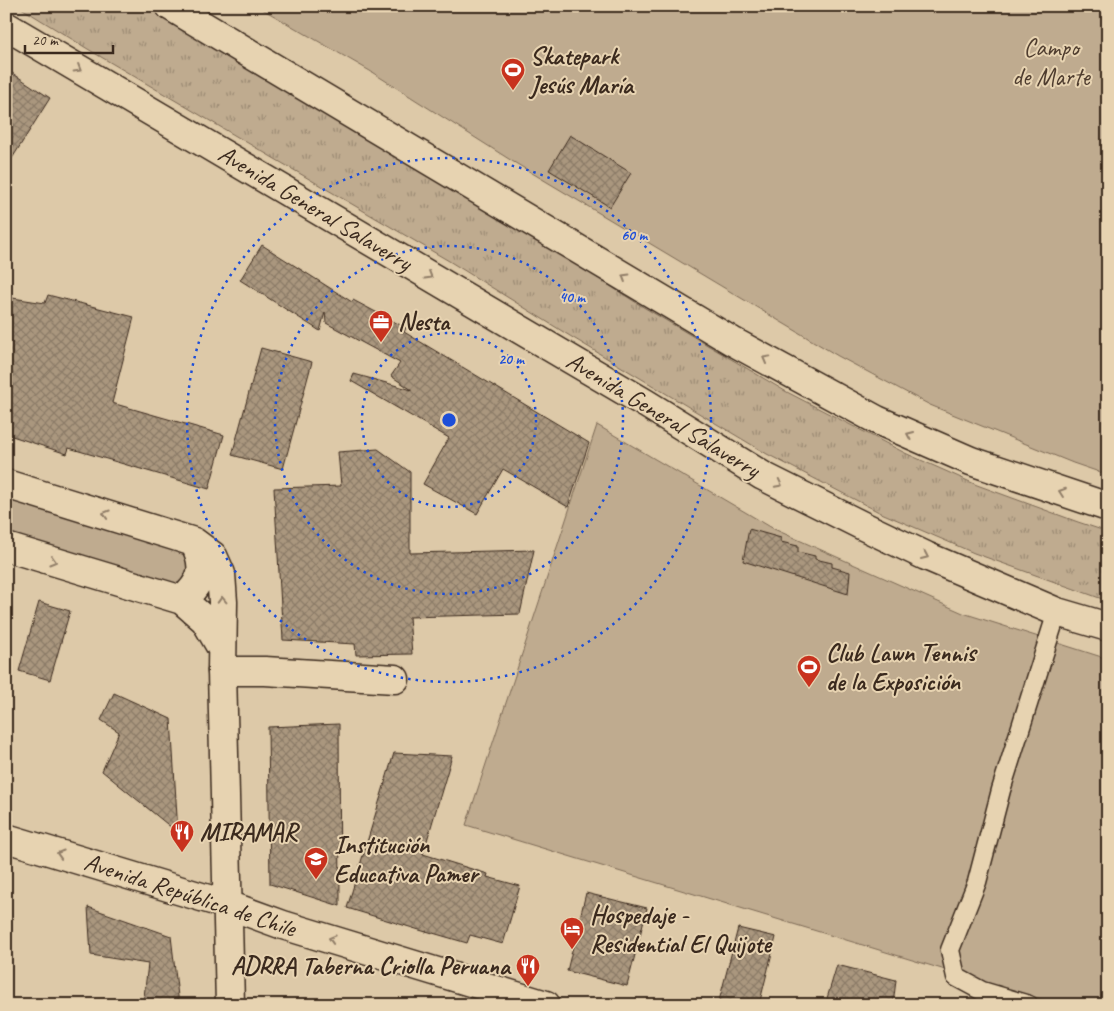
<svg xmlns="http://www.w3.org/2000/svg" width="1114" height="1011" viewBox="0 0 1114 1011" font-family="Caveat,sans-serif">
<style>
.grass{fill:url(#grass-tufts);stroke:#7d6a56}
.green{fill:#bfab8f;stroke:#7d6a56}
.building{fill:url(#building-cross-hatch);stroke:#3b2a1e}
.lines{fill:none;stroke-linecap:round;stroke-linejoin:round}
.service-casing{stroke:#3b2a1e;stroke-width:21}
.minor-casing{stroke:#3b2a1e;stroke-width:31}
.tertiary-casing{stroke:#3b2a1e;stroke-width:31}
.secondary-casing{stroke:#3b2a1e;stroke-width:31}
.service{stroke:#e7d3b1;stroke-width:18}
.minor{stroke:#e7d3b1;stroke-width:28}
.tertiary{stroke:#e7d3b1;stroke-width:28}
.secondary{stroke:#e7d3b1;stroke-width:28}
.oneway{stroke:#917e68}
.ring{fill:none;stroke:#1d4ed8;stroke-width:2.5;stroke-dasharray:2.5 5}
.labels{text-anchor:middle;dominant-baseline:central;stroke-width:4;stroke-linejoin:round;paint-order:stroke}
.park-label{font-size:25px;fill:#4f3d2f;stroke:#e7d3b1}
.poi-label{font-size:25px;font-weight:bold;fill:#3b2a1e;stroke:#e7d3b1;text-anchor:start}
.street-label{font-size:25px;fill:#3b2a1e;stroke:#e7d3b1}
.centre{fill:#1d4ed8;stroke:#e7d3b1;stroke-width:2.5}
.ring-label{font-size:15px;text-anchor:middle;font-weight:bold;fill:#1d4ed8;stroke:#e7d3b1;stroke-width:4;stroke-linejoin:round;paint-order:stroke}
</style>
<defs>
<pattern id="grass-tufts" width="24" height="20" patternUnits="userSpaceOnUse" patternTransform="scale(1.25)"><rect width="24" height="20" fill="#bfab8f"/><path d="M3 7l-1-3M5 7V3M7 7l1-3M15 17l-1-3M17 17v-4M19 17l1-3" fill="none" stroke="#9c8b74"/></pattern>
<pattern id="building-cross-hatch" width="8" height="8" patternUnits="userSpaceOnUse" patternTransform="scale(1.25)"><rect width="8" height="8" fill="#aa977e"/><path d="M0 0l8 8M0 8l8-8" fill="none" stroke="#8c7b67"/></pattern>
</defs>
<rect width="100%" height="100%" fill="#ddc9a8"/>
<filter id="ink" filterUnits="userSpaceOnUse"><feTurbulence type="fractalNoise" baseFrequency=".02" numOctaves="2"/><feDisplacementMap in="SourceGraphic" scale="10" xChannelSelector="R" yChannelSelector="G"/><feConvolveMatrix kernelMatrix="1 2 1 2 8 2 1 2 1" color-interpolation-filters="sRGB"/></filter>
<g filter="url(#ink)">
<path class="grass" d="M18,6H150L463,192L640,305L785,391L905,453L977,485L1078,522L1108,532V601L974,553L879,512L767,454L570,336L449,261L96,54Z"/>
<path class="green" d="M257,6H1108V475L1073,463L930,405L838,356L512,161L370,71Z
M597,425L774,529L963,613L1108,659V1005H1061L466,825Z
M6,493L197,555L180,587L6,536Z"/>
<path class="building" d="M6,69L50,98L6,168Z
M570,135L631,173L610,207L549,170Z
M262,245L352,302L353,300L406,328L404,332L589,443L568,507L503,469L477,514L423,484L449,438L351,381L354,374L412,390L391,376L400,363L326,323L325,312L320,331L240,280Z
M48,295L134,317L112,403L224,435L209,489L69,448L67,454L6,434V297L45,303Z
M261,348L312,362L283,469L232,455Z
M378,449L410,472V553L534,550L520,614L409,617L412,654L356,655L355,644L283,640L274,488L341,486L338,452Z
M749,529L781,538V542L798,546V552L815,556V559L832,563V567L850,572L848,594L743,561Z
M39,602L70,611L50,680L19,671Z
M114,693L171,719L178,833L102,771L119,732L101,720Z
M339,724L340,906L270,884L268,727Z
M394,753L452,756L423,854L488,874L487,877L520,886L503,944L470,935L467,943L426,931V932L347,908Z
M586,893L647,908L627,986L567,971Z
M88,907L171,936L179,1005H143L148,964L91,955Z
M738,928L776,937L759,1005H718Z
M837,965L896,980L893,1005H825Z"/>
<g class="lines">
<defs>
<path id="service" d="M1029,1005L982,991L956,977L950,950L977,882L1001,790L1057,612"/>
<path id="minor" d="M222,671H265L395,679"/>
<path id="tertiary" d="M6,484L194,542L213,556L221,574L223,602L222,671L230,1005
M6,547L182,600L205,620L222,649
M182,600C203,582 207,567 194,542
M6,838L228,905L283,925L546,1005"/>
<path id="secondary" d="M170,6L732,341L877,420L971,461L1108,507
M6,26L645,403L763,476L861,525L926,556L1057,612L1108,627"/>
</defs>
<use href="#service" class="service-casing"/>
<use href="#minor" class="minor-casing"/>
<use href="#tertiary" class="tertiary-casing"/>
<use href="#secondary" class="secondary-casing"/>
<use href="#service" class="service"/>
<use href="#minor" class="minor"/>
<use href="#tertiary" class="tertiary"/>
<use href="#secondary" class="secondary"/>
</g>
<defs><path id="oneway-chevron" d="M-2-3.5L2.5 0L-2 3.5" fill="none" stroke-width="1.6" stroke-linecap="round" stroke-linejoin="round" transform="scale(1.25)"/></defs>
<g class="oneway">
<use href="#oneway-chevron" transform="translate(78 69) rotate(31)"/>
<use href="#oneway-chevron" transform="translate(429 276) rotate(31)"/>
<use href="#oneway-chevron" transform="translate(625 277) rotate(-149)"/>
<use href="#oneway-chevron" transform="translate(766 359) rotate(-151)"/>
<use href="#oneway-chevron" transform="translate(910 435) rotate(-156)"/>
<use href="#oneway-chevron" transform="translate(779 484) rotate(27)"/>
<use href="#oneway-chevron" transform="translate(1062 492) rotate(-161)"/>
<use href="#oneway-chevron" transform="translate(106 514) rotate(-163)"/>
<use href="#oneway-chevron" transform="translate(925 556) rotate(24)"/>
<use href="#oneway-chevron" transform="translate(53 561) rotate(17)"/>
<use href="#oneway-chevron" transform="translate(222 600) rotate(-92)"/>
<use href="#oneway-chevron" transform="translate(60 854) rotate(-163)"/>
<use href="#oneway-chevron" transform="translate(332 939) rotate(-163)"/>
</g>
</g>
<g class="ring">
<circle cx="449" cy="420" r="87"/>
<circle cx="449" cy="420" r="174"/>
<circle cx="449" cy="420" r="262"/>
</g>
<defs>
<symbol id="stadium-pin" viewBox="-11 -11 22 30"><path d="M0 17L-7.5 6A9.5 9.5 0 1 1 7.5 6Z" fill="#c8321e" stroke="#e7d3b1"/><path d="M0-5a6.5 5 0 1 0 0 10a6.5 5 0 1 0 0-10ZM-3.5-1.8h7v3.6h-7Z" fill="#fff"/></symbol>
<symbol id="office-pin" viewBox="-11 -11 22 30"><path d="M0 17L-7.5 6A9.5 9.5 0 1 1 7.5 6Z" fill="#c8321e" stroke="#e7d3b1"/><path d="M-6-3h4V-5.5h4V-3h4V5H-6ZM-1-4.5V-3h2v-1.5ZM-6 0V1H6V0Z" fill="#fff"/></symbol>
<symbol id="restaurant-pin" viewBox="-11 -11 22 30"><path d="M0 17L-7.5 6A9.5 9.5 0 1 1 7.5 6Z" fill="#c8321e" stroke="#e7d3b1"/><path d="M-5-6h1v4h1v-4h1v4h1v-4h1v5L-1.5 .5V6h-2V.5L-5-1ZM5-6V6H3V1.5H1.5Q1.5-4 5-6Z" fill="#fff"/></symbol>
<symbol id="school-pin" viewBox="-11 -11 22 30"><path d="M0 17L-7.5 6A9.5 9.5 0 1 1 7.5 6Z" fill="#c8321e" stroke="#e7d3b1"/><path d="M0-5L7-2L0 1L-7-2ZM-4 1L0 2.5L4 1V4Q0 6-4 4Z" fill="#fff"/></symbol>
<symbol id="hotel-pin" viewBox="-11 -11 22 30"><path d="M0 17L-7.5 6A9.5 9.5 0 1 1 7.5 6Z" fill="#c8321e" stroke="#e7d3b1"/><path d="M-6-4.5h1.5V1H6V5H4.5V3h-9V5H-6ZM-4 0a1.8 1.8 0 1 1 3.6 0ZM.5 0V-2.5h3Q6-2.5 6 0Z" fill="#fff"/></symbol>
</defs>
<g fill-rule="evenodd">
<use href="#stadium-pin" x="499" y="56" width="28" height="38"/>
<use href="#office-pin" x="367" y="308" width="28" height="38"/>
<use href="#stadium-pin" x="795" y="653" width="28" height="38"/>
<use href="#restaurant-pin" x="168" y="818" width="28" height="38"/>
<use href="#school-pin" x="302" y="845" width="28" height="38"/>
<use href="#hotel-pin" x="558" y="915" width="28" height="38"/>
<use href="#restaurant-pin" x="514" y="952" width="28" height="38"/>
</g>
<g class="labels">
<g class="park-label">
<text x="1051" y="48">Campo<tspan x="1051" dy="29">de Marte</tspan></text>
</g>
<g class="poi-label">
<text x="530" y="56">Skatepark<tspan x="530" dy="29">Jesús María</tspan></text>
<text x="398" y="322">Nesta</text>
<text x="826" y="653">Club Lawn Tennis<tspan x="826" dy="29">de la Exposición</tspan></text>
<text x="200" y="832">MIRAMAR</text>
<text x="334" y="845">Institución<tspan x="334" dy="29">Educativa Pamer</tspan></text>
<text x="590" y="915">Hospedaje -<tspan x="590" dy="29">Residential El Quijote</tspan></text>
<text x="510" y="966" text-anchor="end">ADRRA Taberna Criolla Peruana</text>
</g>
<g class="street-label">
<text transform="translate(315 208) rotate(31)">Avenida General Salaverry</text>
<text transform="translate(663 415) rotate(31)">Avenida General Salaverry</text>
<text transform="translate(190 895) rotate(18)">Avenida República de Chile</text>
</g>
</g>
<circle cx="449" cy="420" r="8" class="centre"/>
<g class="ring-label">
<text x="634" y="240">60 m</text>
<text x="572" y="302">40 m</text>
<text x="511" y="364">20 m</text>
</g>
<rect width="1114" height="1011" fill="none" stroke="#e7d3b1" stroke-width="25"/>
<rect x="12" y="12" width="1089" height="986" fill="none" stroke="#3b2a1e" stroke-width="2" filter="url(#ink)"/>
<path d="M25 45v8h88v-8" fill="none" stroke="#3b2a1e" stroke-width="2.5"/>
<text x="32" y="45" font-size="15" fill="#3b2a1e" stroke="#e7d3b1" stroke-width="4" paint-order="stroke">20 m</text>
</svg>
